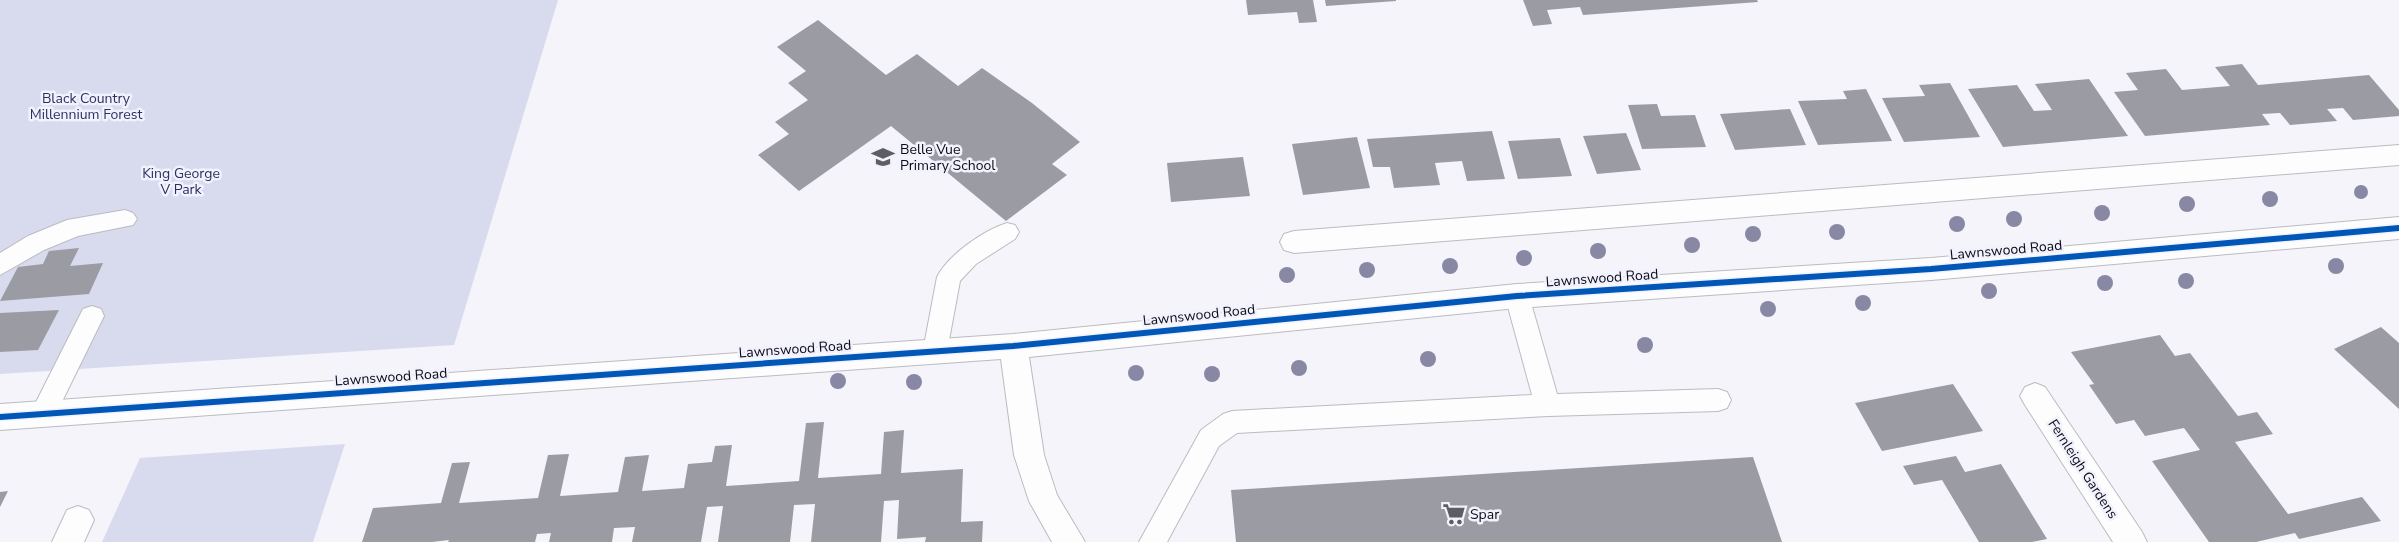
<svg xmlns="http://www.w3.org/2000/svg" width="2399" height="542" viewBox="0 0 2399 542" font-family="'Nunito Sans',sans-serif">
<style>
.green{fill:#d8daee}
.building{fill:#9b9ba4}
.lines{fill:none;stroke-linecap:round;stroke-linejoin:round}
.lane-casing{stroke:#bbbbc2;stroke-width:2}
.street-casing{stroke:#bbbbc2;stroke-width:2}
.secondary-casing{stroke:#bbbbc2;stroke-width:2}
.lane{fill:#fdfdfe;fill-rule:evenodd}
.street{fill:#fdfdfe;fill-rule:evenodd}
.secondary{fill:#fdfdfe;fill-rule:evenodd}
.cycleway-casing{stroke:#f1f2fd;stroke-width:9}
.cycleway{stroke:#0057b8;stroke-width:6}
.tree{fill:#8888a5}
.labels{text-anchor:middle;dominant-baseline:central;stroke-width:5;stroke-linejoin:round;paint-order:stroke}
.park-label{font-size:14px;fill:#2f3060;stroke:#f1f2fd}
.poi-label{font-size:14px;fill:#0b0b14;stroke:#f1f2fd;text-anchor:start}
.street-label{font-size:14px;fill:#0b0b14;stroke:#f1f2fd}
</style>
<rect width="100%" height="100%" fill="#f4f4fa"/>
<path class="green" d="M0,0H558L454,345L0,374Z
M345,444L313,542H102L140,458Z"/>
<path class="building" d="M1246,0H1313L1317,22L1299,23L1297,12L1248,15Z
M1325,0H1396V1L1326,6Z
M1523,0H1757L1758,2L1583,15L1580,7L1547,10L1552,24L1533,26Z
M818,20L886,75L917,54L958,86L982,68L1032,103L1080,142L1052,164L1067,175L1006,221L891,126L799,191L758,155L789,134L775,122L808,100L788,83L806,71L777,47Z
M2242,64L2258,85L2369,75L2399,110V116L2353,120L2343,108L2327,109L2337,121L2290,125L2280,113L2262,114L2270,125L2145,136L2114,92L2138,90L2126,73L2166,69L2182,90L2230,86L2215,67Z
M2089,79L2128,136L2003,147L1968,89L2017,85L2034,111L2052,110L2035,84Z
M1950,83L1980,137L1904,142L1882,98L1925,96L1919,85Z
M1866,89L1892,141L1818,145L1798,101L1847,99L1843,91Z
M1657,104L1661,116L1695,115L1706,147L1642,149L1628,105Z
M1790,109L1806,145L1735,150L1720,114Z
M1492,131L1505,179L1467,181L1462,161L1435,163L1440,185L1394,188L1390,167H1373L1367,139Z
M1626,133L1641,170L1597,174L1583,136Z
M1357,137L1370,188L1303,195L1292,144Z
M1560,138L1572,176L1518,179L1508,141Z
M1243,157L1250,196L1171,202L1167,163Z
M79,248L70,266L103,263L89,294L0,301L18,267L43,264L49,251Z
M59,310L38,350L0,352V313Z
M2381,327L2399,343V409L2334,349Z
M2160,335L2175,356L2190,353L2238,416L2257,412L2273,434L2235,442L2288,514L2362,497L2381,521L2299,539L2295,533L2256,542H2209L2152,461L2200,450L2184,428L2145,436L2134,420L2116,424L2089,385L2094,384L2071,352Z
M1953,384L1983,431L1882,451L1855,403Z
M824,422L818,478L881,474L884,432L904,430L901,473L963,469L961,522L983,521L982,542H925L926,537L897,539L899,500L884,501L881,542H811L815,504L794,505L790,542H718L723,506L707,507L701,542H632L635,527L614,528L612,542H549L551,533L537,534L535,542H448L449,540L432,542H362L373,508L441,503L452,463L470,462L459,503L538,498L548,455L569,454L560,496L618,492L625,457L649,455L642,491L684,488L688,464L712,462L715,446L732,445L726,486L799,481L806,423Z
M1956,456L1965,472L2001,464L2047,539L2032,542H1979L1942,480L1914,485L1903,466Z
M1753,457L1782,542H1236L1231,490Z
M8,491L0,507V492Z"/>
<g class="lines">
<defs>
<path id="lane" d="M125,210L133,213L137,219L133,225L78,236L44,250L0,275V253L28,236L67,220Z
M1007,223L1015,225L1019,232L1015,239L976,264L960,281L947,351L944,358L935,362L926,358L923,351L937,277C948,255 984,230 1007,223Z
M1517,286L1526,289L1529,296L1557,394L1718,389L1727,392L1731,400L1727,408L1718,411L1548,416L1237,433L1219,446L1167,542H1139L1201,430L1223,414L1232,411L1532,395L1505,296L1508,289Z
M92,306L101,309L104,316L52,422L43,425L34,422L30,414L34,406L83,309Z"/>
<path id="street" d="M2399,145V165L1294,253L1284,250L1280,242L1284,234L1294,231Z
M2035,383L2045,387L2142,532L2147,542H2113L2025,405L2020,396L2025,387Z
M78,506L89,510L94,520L84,542H52L67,510Z"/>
<path id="secondary" d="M2399,217V239L1931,280L1517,308L1029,357L1044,455L1057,495L1085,542H1052L1029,501L1014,455L1001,359L0,430V404L1013,334L1517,284L1931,258Z"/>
</defs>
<use href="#lane" class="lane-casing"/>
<use href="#street" class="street-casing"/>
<use href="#secondary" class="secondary-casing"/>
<use href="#lane" class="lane"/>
<use href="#street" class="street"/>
<use href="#secondary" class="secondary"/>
<defs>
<path id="cycleway" d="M0,417L1013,346L1517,296L1931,269L2399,228"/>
</defs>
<use href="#cycleway" class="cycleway-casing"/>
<use href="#cycleway" class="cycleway"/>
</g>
<g class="tree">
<circle cx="2361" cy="192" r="7"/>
<circle cx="2270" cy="199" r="8"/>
<circle cx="2187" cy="204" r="8"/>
<circle cx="2102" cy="213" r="8"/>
<circle cx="2014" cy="219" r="8"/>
<circle cx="1957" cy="224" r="8"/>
<circle cx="1837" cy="232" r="8"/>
<circle cx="1753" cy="234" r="8"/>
<circle cx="1692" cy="245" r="8"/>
<circle cx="1598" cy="251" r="8"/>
<circle cx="1524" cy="258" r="8"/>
<circle cx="1450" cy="266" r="8"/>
<circle cx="2336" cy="266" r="8"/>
<circle cx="1367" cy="270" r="8"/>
<circle cx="1287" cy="275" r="8"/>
<circle cx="2186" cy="281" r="8"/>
<circle cx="2105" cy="283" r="8"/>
<circle cx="1989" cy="291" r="8"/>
<circle cx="1863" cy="303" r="8"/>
<circle cx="1768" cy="309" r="8"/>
<circle cx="1645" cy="345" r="8"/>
<circle cx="1428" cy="359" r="8"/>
<circle cx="1299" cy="368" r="8"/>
<circle cx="1136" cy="373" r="8"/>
<circle cx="1212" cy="374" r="8"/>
<circle cx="838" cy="381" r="8"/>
<circle cx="914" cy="382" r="8"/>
</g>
<defs>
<symbol id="school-bare" viewBox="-9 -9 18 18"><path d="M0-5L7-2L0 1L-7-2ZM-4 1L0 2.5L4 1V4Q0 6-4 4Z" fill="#5d5d64" stroke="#f1f2fd" stroke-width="2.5" paint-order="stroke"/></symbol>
<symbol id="supermarket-bare" viewBox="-9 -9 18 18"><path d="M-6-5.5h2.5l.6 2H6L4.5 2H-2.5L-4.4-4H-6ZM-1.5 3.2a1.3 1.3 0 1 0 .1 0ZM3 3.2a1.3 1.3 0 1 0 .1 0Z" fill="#5d5d64" stroke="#f1f2fd" stroke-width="2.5" paint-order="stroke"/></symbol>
</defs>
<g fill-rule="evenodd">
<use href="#school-bare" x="867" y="141" width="32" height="32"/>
<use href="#supermarket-bare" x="1438" y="498" width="32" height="32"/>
</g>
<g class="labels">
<g class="park-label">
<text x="86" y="98">Black Country<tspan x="86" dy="16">Millennium Forest</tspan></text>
<text x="181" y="173">King George<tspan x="181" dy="16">V Park</tspan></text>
</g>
<g class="poi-label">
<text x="900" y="149">Belle Vue<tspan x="900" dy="16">Primary School</tspan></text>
<text x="1470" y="514">Spar</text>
</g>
<g class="street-label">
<text transform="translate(2006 250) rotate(-5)">Lawnswood Road</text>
<text transform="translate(1602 278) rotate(-4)">Lawnswood Road</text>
<text transform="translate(1199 315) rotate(-6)">Lawnswood Road</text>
<text transform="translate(795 349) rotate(-4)">Lawnswood Road</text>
<text transform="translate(391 377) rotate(-4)">Lawnswood Road</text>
<text transform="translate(2083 469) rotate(57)">Fernleigh Gardens</text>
</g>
</g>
</svg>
